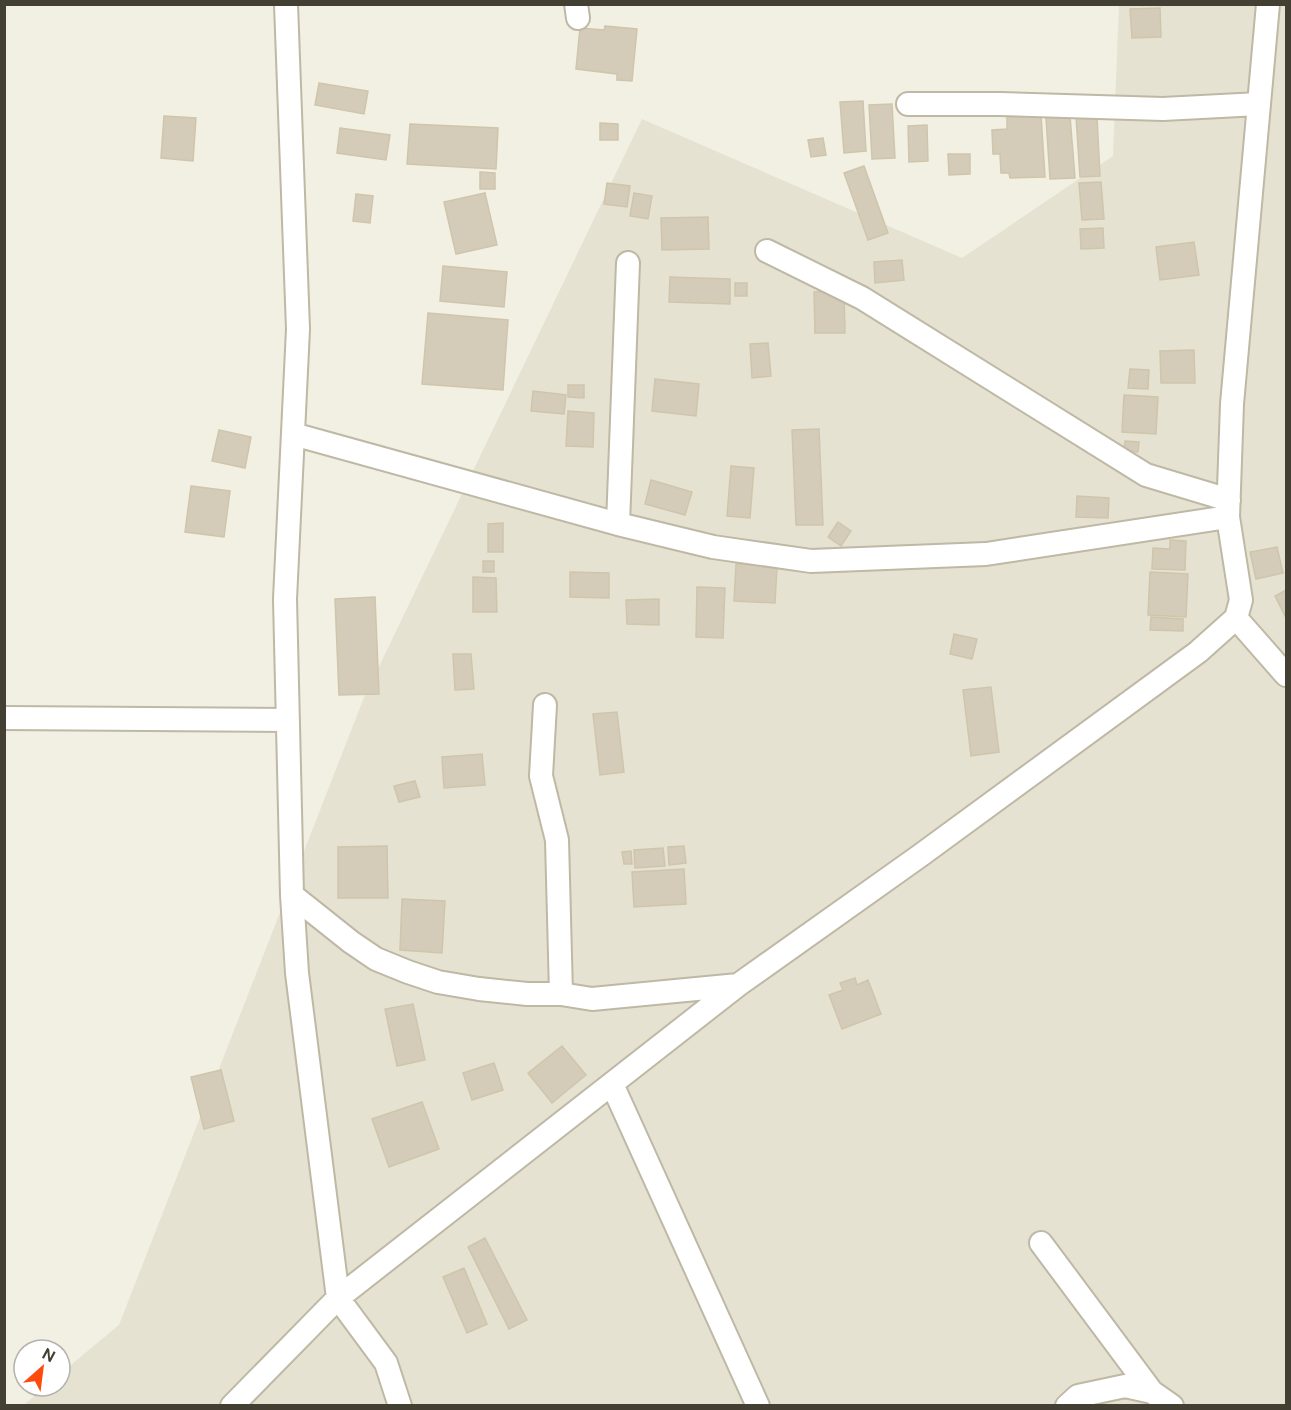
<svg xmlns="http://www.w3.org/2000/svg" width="1291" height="1410" viewBox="0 0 1291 1410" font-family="'DM Sans',sans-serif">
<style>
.residential{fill:#e6e2d1}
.building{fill:#d4ccb8;stroke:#cfc5ab;stroke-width:1.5}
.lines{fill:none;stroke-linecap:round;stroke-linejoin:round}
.street-casing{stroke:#beb8a5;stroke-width:26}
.street{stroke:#fff;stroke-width:22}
</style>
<rect width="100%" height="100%" fill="#f2efe3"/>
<path class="residential" d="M1119,5H1286V1405L23,1406L46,1386H60V1374L119,1325L363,700L642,119L962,258L1113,156Z"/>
<path class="building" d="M1160,8L1161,37L1132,38L1130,9Z
M605,26L637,29L632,81L617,80V74L576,69L580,28L604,30Z
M319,83L368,91L364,114L315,105Z
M863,101L866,151L844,153L840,102Z
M892,104L895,158L872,159L869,105Z
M1041,115L1045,177L1010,178L1009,173H1001L1000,154H993L992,130L1007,129V117Z
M164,116L196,118L193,161L161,158Z
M1070,116L1075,178L1050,179L1046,118Z
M1097,116L1100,176L1080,177L1076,117Z
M600,123L618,124V140H600Z
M410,124L498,128L496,169L407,164Z
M927,125L928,161L909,162L908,126Z
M340,128L390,135L386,160L337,153Z
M823,138L826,155L811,157L808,140Z
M948,154H970V174L949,175Z
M864,166L888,233L868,240L844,173Z
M480,172L495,173V189H480Z
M1101,182L1104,219L1082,220L1079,183Z
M607,183L630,186L627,207L604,204Z
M485,193L497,245L456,254L444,202Z
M634,193L652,196L648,219L630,216Z
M356,194L373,196L370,223L353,221Z
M708,217L709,249L662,250L661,218Z
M1103,228L1104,248L1081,249L1080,229Z
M1194,242L1199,275L1160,280L1156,247Z
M902,260L904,280L875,283L874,262Z
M443,266L507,272L504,307L440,301Z
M670,277L730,279V304L669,302Z
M735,283H747V296H735Z
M844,291L845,333H815L814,292Z
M428,313L508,320L503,390L422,384Z
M768,343L771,376L752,378L750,344Z
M1194,350L1195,383H1161L1160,351Z
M1130,369L1149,370L1148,389L1128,388Z
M655,379L699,384L696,416L652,411Z
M568,385H584V398L568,397Z
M533,391L566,395L564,414L531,411Z
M1124,395L1158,397L1156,434L1122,432Z
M568,411L594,413L593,447L566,446Z
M819,429L823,525H796L792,430Z
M219,430L251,437L245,468L212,461Z
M1125,441L1139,442L1138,452L1124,451Z
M731,466L754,468L750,518L727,516Z
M651,480L692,492L685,515L645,504Z
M191,486L230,491L224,537L185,532Z
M1077,496L1109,498L1108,518L1076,517Z
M838,522L851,531L841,546L828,537Z
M503,523V552H488V524Z
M1170,540L1186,541L1185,570L1152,569L1153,548L1170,549Z
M1277,547L1283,573L1256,579L1250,552Z
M483,561H494V572H483Z
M736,564L777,566L775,603L734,601Z
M570,572L609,573V598L570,597Z
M1150,572L1188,574L1186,617L1148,615Z
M473,577L496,578L497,612H473Z
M697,587L725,588L723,638L696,637Z
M1286,590V618L1275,596Z
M375,597L379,694L339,695L335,599Z
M659,599V625L627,624L626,600Z
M1151,617L1183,619V631L1150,630Z
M954,634L977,639L972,659L950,654Z
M453,654H471L474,689L455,690Z
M991,687L999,752L971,756L963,690Z
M617,712L624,772L600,775L593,714Z
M482,754L485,785L444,788L442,757Z
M415,781L420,797L399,802L394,786Z
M387,846L388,898H338V847Z
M684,846L686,863L669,865L668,847Z
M663,848L665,866L635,868L634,850Z
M631,851L632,864H624L622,852Z
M684,869L686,904L634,907L632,872Z
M402,899L445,901L442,953L400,950Z
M855,978L857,985L868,980L881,1014L842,1029L829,995L843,990L840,983Z
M413,1004L425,1060L397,1066L385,1009Z
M562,1046L586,1075L552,1103L528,1073Z
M494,1063L503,1090L472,1100L463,1073Z
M221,1070L234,1121L204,1129L191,1077Z
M422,1102L439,1149L389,1167L372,1119Z
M485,1238L527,1320L509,1329L468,1247Z
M464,1268L487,1324L467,1333L443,1277Z"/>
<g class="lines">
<defs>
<path id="street" d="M286,4L298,329L285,599L292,895L297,973L338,1298L386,1363L400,1406
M576,4L578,18
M908,104H1000L1163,109L1259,104
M767,251L862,298L1146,475L1229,500
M293,434L618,524L713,547L811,561L986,554L1228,517
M618,524L628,263
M1236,618L1286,675
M545,705L541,776L557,840L561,994
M4,718L288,720
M292,895L351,942L376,959L408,972L438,982L479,989L527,994H561L592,999L738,985
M612,1084L758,1406
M1041,1243L1152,1392
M232,1406L338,1298L738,985L921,855L1198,652L1236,618L1241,600L1228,517L1232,404L1268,4
M1067,1406L1078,1396L1125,1386L1152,1392L1172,1406"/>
</defs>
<use href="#street" class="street-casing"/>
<use href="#street" class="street"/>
</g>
<rect width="1291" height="1410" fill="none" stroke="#443f33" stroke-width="12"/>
<g transform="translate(42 1368) rotate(28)"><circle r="28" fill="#ffffff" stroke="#b4b2ad" stroke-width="1.5"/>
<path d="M0-4.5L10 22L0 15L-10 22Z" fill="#ff4a0d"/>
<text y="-9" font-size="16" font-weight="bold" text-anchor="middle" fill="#443f33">N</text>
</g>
</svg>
